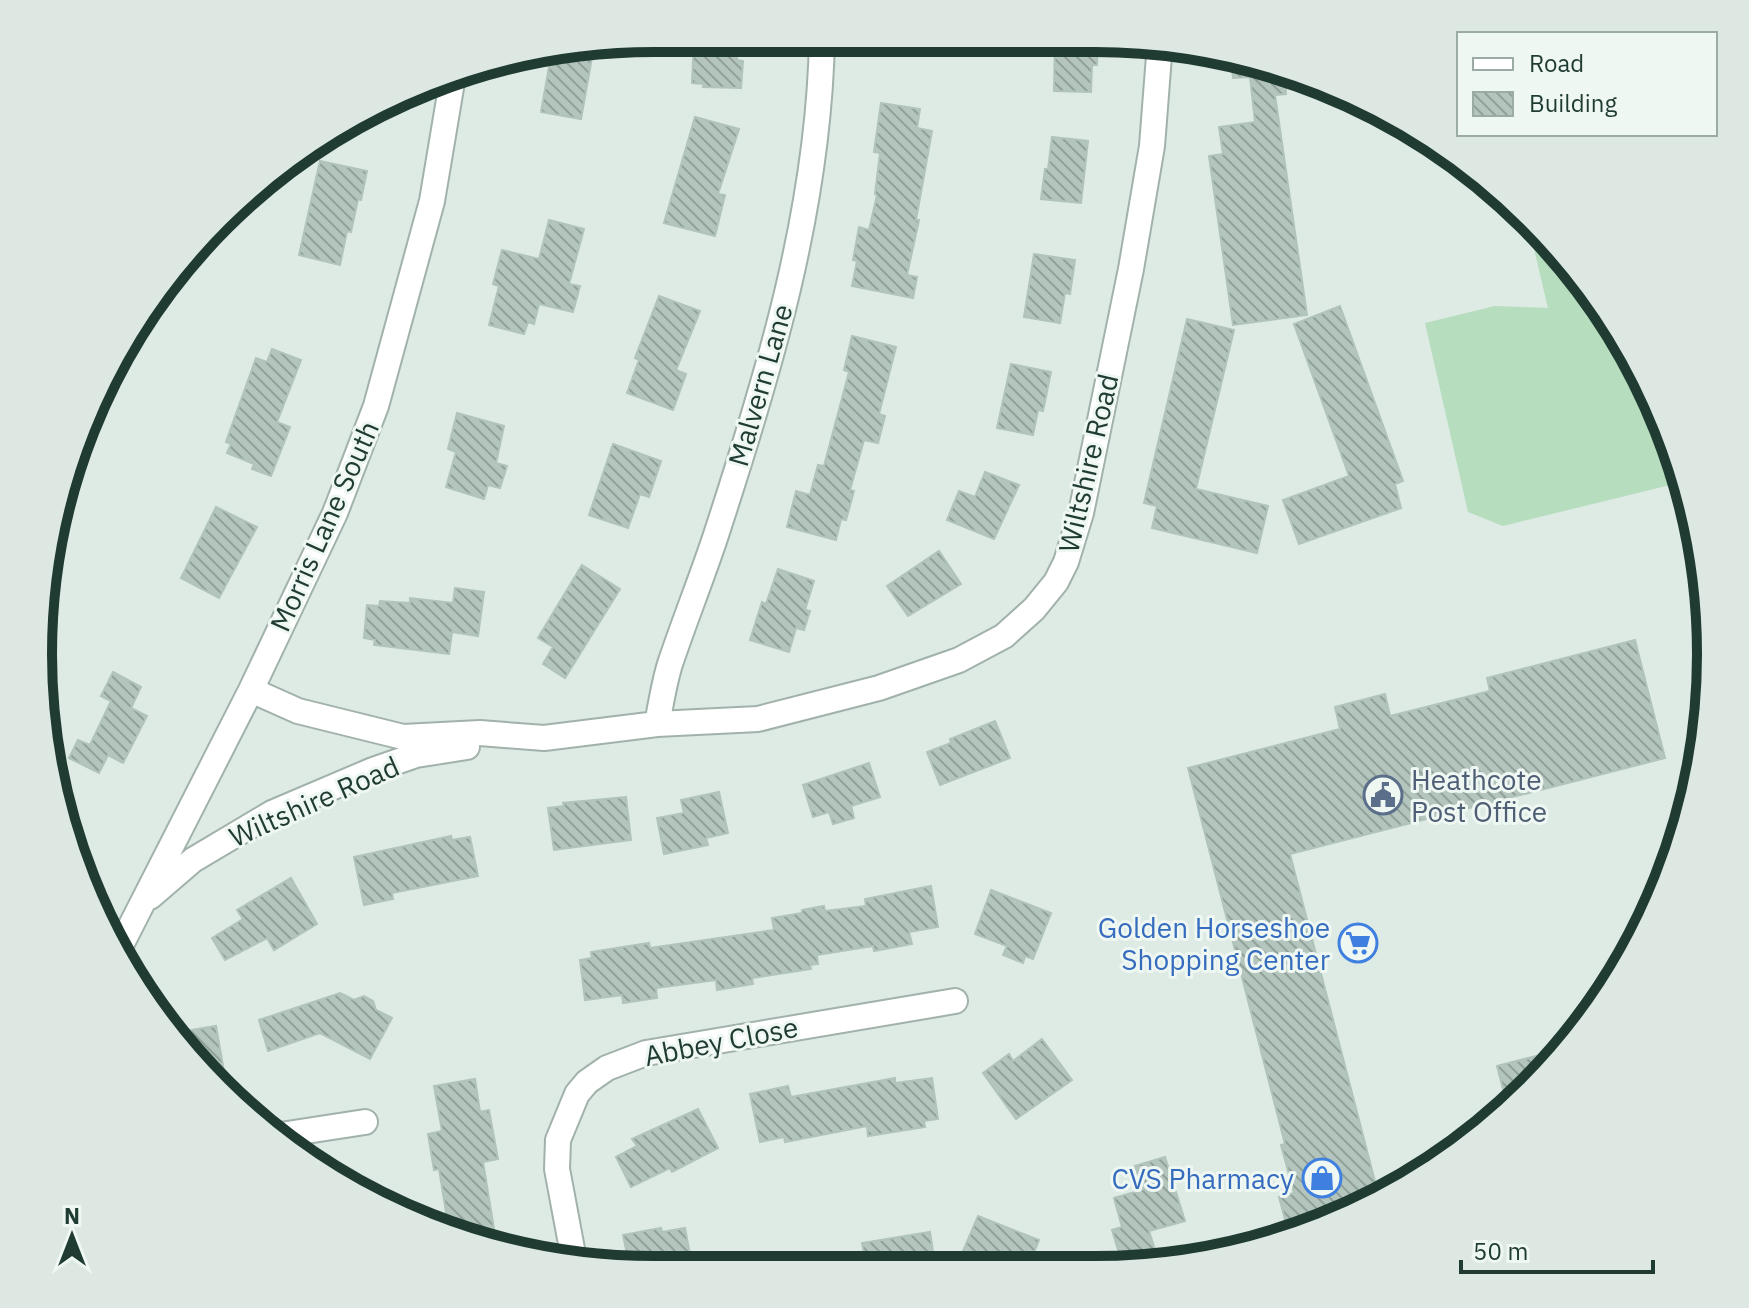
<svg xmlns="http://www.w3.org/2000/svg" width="1749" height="1308" viewBox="0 0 1749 1308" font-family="'IBM Plex Sans',sans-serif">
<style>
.pitch{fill:#b5ddbe}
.building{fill:url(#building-back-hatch);stroke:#b0c4bb;stroke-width:2}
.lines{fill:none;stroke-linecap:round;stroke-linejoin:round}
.minor-casing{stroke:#a1b2ab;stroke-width:28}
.minor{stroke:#fff;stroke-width:24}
.labels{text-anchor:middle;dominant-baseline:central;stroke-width:6;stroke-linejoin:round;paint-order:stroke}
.street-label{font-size:28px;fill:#1f3b32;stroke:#eef7f2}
.service-label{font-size:28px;fill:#4e5e75;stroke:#eef7f2;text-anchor:start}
.shop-label{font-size:28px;fill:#366cbe;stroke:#eef7f2;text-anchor:end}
.rim{fill:none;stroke:#1f3b32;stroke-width:10}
</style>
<defs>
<pattern id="building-back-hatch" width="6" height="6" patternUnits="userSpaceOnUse" patternTransform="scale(2)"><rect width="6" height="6" fill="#b3c5bd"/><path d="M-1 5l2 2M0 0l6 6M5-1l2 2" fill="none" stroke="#91a19a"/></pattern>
</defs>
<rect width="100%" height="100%" fill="#deeae4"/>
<path class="pitch" d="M1526,215L1607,311L1664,418L1676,458L1665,462L1670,485L1503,526L1468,512L1425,323L1495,306L1548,308Z"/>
<path class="building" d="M694,38H739L737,60L743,61L741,88L703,87L704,84L692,83Z
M1055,39H1098L1097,65H1092L1091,92L1054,91Z
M594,46L581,119L541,112L551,56L558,57L559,50Z
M1231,55L1255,59L1285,73L1286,94L1275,95L1307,315L1233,325L1209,156L1223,154L1219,127L1255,122L1250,77L1233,78Z
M881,103L920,109L917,128L932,131L916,220H919L907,275L917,277L913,298L852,286L857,261L853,260L859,227L869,230L877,195L875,194L880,153L874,152Z
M695,117L739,129L718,194L725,195L715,236L664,223Z
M1052,137L1088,141L1081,203L1041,199L1045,169H1048Z
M320,161L367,171L361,200L358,199L351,232L347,231L340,265L299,255Z
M549,220L584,229L569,284L580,286L573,312L539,304L534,324L528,322L524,334L489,325L499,286L493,284L502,250L539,259Z
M1034,254L1075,260L1070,294L1065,293L1060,323L1024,317Z
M659,296L700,311L676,370L686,374L673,410L627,393L639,360L635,358Z
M1340,306L1403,481L1395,484L1401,508L1299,544L1283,500L1349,476L1294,324Z
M1187,319L1234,330L1196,489L1268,506L1257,553L1152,528L1157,506L1144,503Z
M852,336L896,347L879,414L885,416L878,443L864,440L850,490L854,491L846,520L841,519L836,540L787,527L796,491L810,495L818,465L824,466L849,372L844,370Z
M272,349L301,360L277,422L290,427L271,476L252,469L254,464L227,453L231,444L226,442L256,358L267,362Z
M1011,364L1051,372L1043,411L1038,410L1033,435L997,428Z
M457,413L504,426L496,463L507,466L500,488L488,485L484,499L446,487L456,452L448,449Z
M613,444L661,461L649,497L640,494L628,528L589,515Z
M985,472L1019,485L994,539L947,520L959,491L975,497Z
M216,507L257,527L219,598L181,578Z
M939,551L961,584L908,616L887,586Z
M582,565L620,589L565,678L543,664L553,647L538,638Z
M778,569L814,581L805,610L810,611L804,630L796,628L789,652L750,640L762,602L766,604Z
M455,588L484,592L478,636L452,632L449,654L374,645L375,640L364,638L367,605L379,606L380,601L410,603V598L453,603Z
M1635,640L1665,758L1290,854L1379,1197L1330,1223L1289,1234L1279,1197L1294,1193L1281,1145L1285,1144L1188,768L1340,729L1335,707L1385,694L1390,716L1490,691L1487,678Z
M113,672L141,687L131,708L147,716L123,763L108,755L99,773L69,758L78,740L90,745L111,701L101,696Z
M995,721L1010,758L940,785L927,752L951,743L950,739Z
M869,763L880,797L851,806L854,818L833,824L829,812L813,817L803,785Z
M719,792L728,833L706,838L708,845L664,854L657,818L684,813L681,800Z
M626,797L631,840L554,850L548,808L564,806L563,803Z
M451,836L452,840L470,837L478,876L392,893L393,899L364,905L354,857Z
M291,878L317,924L274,950L267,938L225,960L212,938L243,919L237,910Z
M931,886L938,927L909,932L912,944L874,951L873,946L817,955L818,964L810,965L811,969L752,978L753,984L717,990L716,980L656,988L657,998L623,1003L622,995L585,1000L580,960L592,958L591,952L649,943L650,948L774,930L772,918L802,913V910L824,906L825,911L866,906L865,899Z
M991,890L1051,913L1033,959L1025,956L1023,963L1003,955L1007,946L975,934Z
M340,993L354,1000L364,996L373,1001L376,1010L392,1018L370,1059L320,1033L268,1051L259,1020Z
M216,1026L228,1094L174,1033Z
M1042,1039L1072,1080L1016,1119L983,1073L1009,1054L1013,1061Z
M1564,1049L1531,1089L1508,1108L1497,1066Z
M895,1078V1083L932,1078L938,1119L924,1121L925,1127L868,1136L867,1126L785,1142L784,1137L760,1142L750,1094L788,1086L791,1097Z
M475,1079L480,1112L489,1110L498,1159L483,1162L497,1247L447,1233L444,1218H447L439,1169L434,1170L428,1134L442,1131L434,1086Z
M698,1109L718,1148L672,1172L670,1168L631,1187L616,1157L637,1146L632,1139Z
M1165,1157L1185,1221L1149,1231L1156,1253L1122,1263L1112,1230L1122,1227L1114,1198L1142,1190L1135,1166Z
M978,1216L1039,1240L1029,1265H957Z
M661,1228L662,1232L685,1228L692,1265H648L647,1260L629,1264L623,1235Z
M930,1232L935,1265H866L862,1243Z"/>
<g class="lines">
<defs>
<path id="minor" d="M251,690L298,711L403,737L480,733L544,738L657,724L758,719L879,688L959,660L1004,636L1034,609L1056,582L1066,562L1081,513L1131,269L1152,146L1160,43
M657,724C661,704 664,683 670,664C684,622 701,580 715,538C768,376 819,210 822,38
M150,897L193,860L272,813L373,770L416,755L467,747
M119,949L251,690L335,513L376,406L432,201L453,76
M274,1136L365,1122
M575,1265L557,1169L558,1140L577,1094L587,1082L607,1068L646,1053L955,1001"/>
</defs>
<use href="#minor" class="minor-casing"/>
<use href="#minor" class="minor"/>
</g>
<defs>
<symbol id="civic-ring" viewBox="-11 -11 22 22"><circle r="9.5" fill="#eef7f2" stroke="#5c6f8a" stroke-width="1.5"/><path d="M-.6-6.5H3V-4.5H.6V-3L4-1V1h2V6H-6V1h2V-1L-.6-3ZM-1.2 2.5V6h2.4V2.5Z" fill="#5c6f8a"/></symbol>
<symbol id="supermarket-ring" viewBox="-11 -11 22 22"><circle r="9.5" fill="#eef7f2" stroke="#3f7fe0" stroke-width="1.5"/><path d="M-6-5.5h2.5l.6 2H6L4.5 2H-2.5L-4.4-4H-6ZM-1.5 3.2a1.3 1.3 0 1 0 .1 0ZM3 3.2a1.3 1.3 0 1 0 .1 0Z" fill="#3f7fe0"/></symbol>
<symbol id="shop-ring" viewBox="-11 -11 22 22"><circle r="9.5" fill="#eef7f2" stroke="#3f7fe0" stroke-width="1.5"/><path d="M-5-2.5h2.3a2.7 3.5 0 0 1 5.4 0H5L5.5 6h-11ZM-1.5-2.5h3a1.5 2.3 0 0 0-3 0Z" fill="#3f7fe0"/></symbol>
</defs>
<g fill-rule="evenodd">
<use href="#civic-ring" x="1361" y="773" width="44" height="44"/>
<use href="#supermarket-ring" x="1336" y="921" width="44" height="44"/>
<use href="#shop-ring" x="1300" y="1156" width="44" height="44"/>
</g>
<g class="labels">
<g class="street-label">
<text transform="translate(760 385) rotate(-74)">Malvern Lane</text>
<text transform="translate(1088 463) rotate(-77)">Wiltshire Road</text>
<text transform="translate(324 526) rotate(-66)">Morris Lane South</text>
<text transform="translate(314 801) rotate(-24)">Wiltshire Road</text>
<text transform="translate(721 1041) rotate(-11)">Abbey Close</text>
</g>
<g class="service-label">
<text x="1411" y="779">Heathcote<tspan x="1411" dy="32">Post Office</tspan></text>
</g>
<g class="shop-label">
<text x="1330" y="927">Golden Horseshoe<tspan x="1330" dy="32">Shopping Center</tspan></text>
<text x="1294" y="1178">CVS Pharmacy</text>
</g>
</g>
<path d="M0 0H1749V1308H0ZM654 52H1095A602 602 0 0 1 1697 654V654A602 602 0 0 1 1095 1256H654A602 602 0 0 1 52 654V654A602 602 0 0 1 654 52Z" fill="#dde8e3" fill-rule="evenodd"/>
<path class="rim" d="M654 52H1095A602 602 0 0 1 1697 654V654A602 602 0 0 1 1095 1256H654A602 602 0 0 1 52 654V654A602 602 0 0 1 654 52Z"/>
<rect x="1457" y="32" width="260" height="104" fill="#eef7f2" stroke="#9baca5" stroke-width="2"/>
<rect x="1473" y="58" width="40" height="12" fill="#ffffff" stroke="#9baca5" stroke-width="2"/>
<text x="1529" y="72" font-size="24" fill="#1f3b32">Road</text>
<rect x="1473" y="92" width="40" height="24" fill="url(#building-back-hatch)" stroke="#9baca5" stroke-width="2"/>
<text x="1529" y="112" font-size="24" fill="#1f3b32">Building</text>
<g transform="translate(72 1236)" stroke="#eef7f2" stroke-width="6" paint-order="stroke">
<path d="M0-6L14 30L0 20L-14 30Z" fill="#1f3b32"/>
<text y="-12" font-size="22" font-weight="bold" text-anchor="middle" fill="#1f3b32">N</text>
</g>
<path d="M1461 1260v12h192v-12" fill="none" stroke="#1f3b32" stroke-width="4"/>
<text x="1473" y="1260" font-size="24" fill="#1f3b32" stroke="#eef7f2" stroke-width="6" paint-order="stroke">50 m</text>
</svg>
